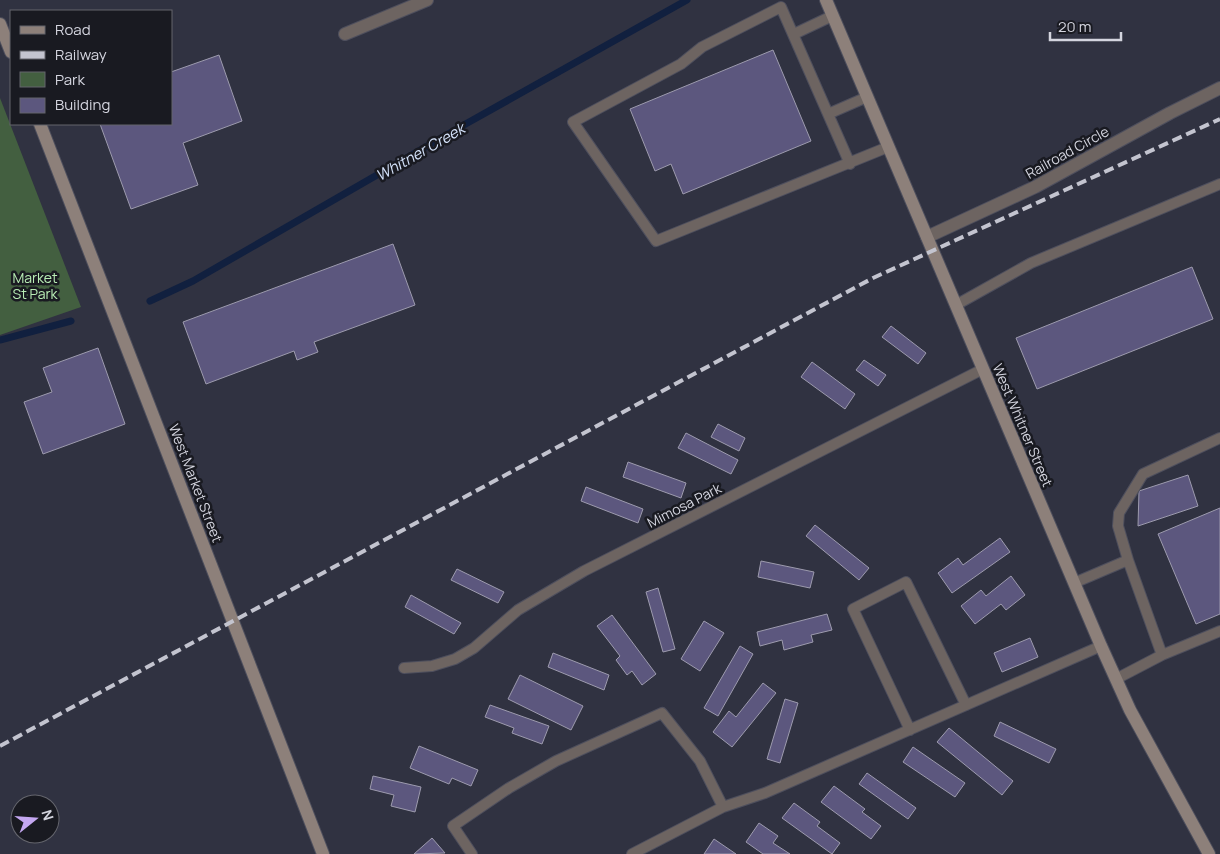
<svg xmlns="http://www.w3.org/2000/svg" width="1220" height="854" viewBox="0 0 1220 854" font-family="Manrope,sans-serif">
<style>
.green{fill:#435f40}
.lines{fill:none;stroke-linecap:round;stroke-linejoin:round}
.stream{stroke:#11203f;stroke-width:7}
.building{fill:#5c577e;stroke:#9d9bae}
.lane-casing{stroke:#4e4f5d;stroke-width:12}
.street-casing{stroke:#4e4f5d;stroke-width:14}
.secondary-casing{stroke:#4e4f5d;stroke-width:14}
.lane{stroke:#6d6461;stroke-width:10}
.street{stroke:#6d6461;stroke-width:12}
.secondary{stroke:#8d807a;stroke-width:12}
.rail{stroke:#c3c4cf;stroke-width:4;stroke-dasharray:10 5;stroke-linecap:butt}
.labels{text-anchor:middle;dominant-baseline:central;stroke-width:5;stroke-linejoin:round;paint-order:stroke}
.street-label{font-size:14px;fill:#d4d5df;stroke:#191a21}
.park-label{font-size:14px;fill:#b8ecb4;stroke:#191a21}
.water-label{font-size:15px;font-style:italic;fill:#d6e4fc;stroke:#191a21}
</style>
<rect width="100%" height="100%" fill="#303241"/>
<path class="green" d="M0,98L81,307L0,335Z"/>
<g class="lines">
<path class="stream" d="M150,301L193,281L462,126L687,0
M0,340L71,321"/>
</g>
<path class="building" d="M773,50L811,141L683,194L671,164L655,171L630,109Z
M219,55L242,121L183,143L198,185L131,209L100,124H171V72Z
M393,244L415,305L314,342L318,352L297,360L294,351L206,384L183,322Z
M1192,267L1213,319L1037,389L1016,338Z
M891,326L926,353L918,364L882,337Z
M98,348L125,424L43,454L24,402L52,392L43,368Z
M864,360L886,375L878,386L856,370Z
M812,362L855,394L845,409L801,377Z
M718,424L745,438L739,451L711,437Z
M686,433L738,460L731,474L678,448Z
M628,462L686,483L681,498L623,477Z
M1188,475L1198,506L1138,526L1139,491Z
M586,487L643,509L638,523L581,501Z
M1220,508V614L1196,624L1158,534Z
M815,525L869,568L859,580L806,536Z
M1000,538L1010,552L952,593L938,573L958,558L963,565Z
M761,561L814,572L810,588L758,577Z
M457,569L504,592L498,603L451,580Z
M1011,576L1025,595L1006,610L1001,604L975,624L961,606L981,590L986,596Z
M658,588L675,649L663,652L646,592Z
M411,595L461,623L454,634L405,607Z
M827,614L832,630L811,635L813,642L784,650L782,640L760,646L757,632Z
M612,615L656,674L642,685L632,671L627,675L616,660L620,656L597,626Z
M704,621L724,633L700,671L681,659Z
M1030,638L1038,657L1002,672L994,653Z
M740,646L753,654L718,716L704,708Z
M553,653L609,675L604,690L548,667Z
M520,675L583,706L571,730L508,699Z
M763,683L776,693L732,747L713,732L729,711L736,717Z
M785,699L798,703L780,763L767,759Z
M490,705L549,726L542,744L512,733L514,728L485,717Z
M1000,722L1056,749L1049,763L994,736Z
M949,728L1013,781L1002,795L937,742Z
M419,746L478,770L471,786L452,778L449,784L410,768Z
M913,747L965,783L955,797L903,762Z
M867,773L916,808L908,819L859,784Z
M373,776L421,787L415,812L391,806L394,795L370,789Z
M834,786L865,809L862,812L881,826L871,839L821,802Z
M794,803L820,822L817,826L840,843L832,854L782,818Z
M759,823L778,836L773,843L790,854H763L746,842Z
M432,838L445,853L414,854Z
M714,839L736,854H704Z"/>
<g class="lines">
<defs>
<path id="lane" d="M794,34L832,16
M828,114L867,97
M850,164L781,7L702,47L681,64L573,122L656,241L888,147
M956,305L1031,263L1220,184
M1128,560L1162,655
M1074,583L1128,560L1118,526L1119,513L1143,474L1220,438
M404,668L432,666L455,659L474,648L518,610L584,571L983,369
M1116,679L1162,655L1220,631
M910,730L853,609L906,582L966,705
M723,807L765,793L1101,646
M472,854L453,826L509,788L556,761L662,713L700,761L723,807L632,854"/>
<path id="street" d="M345,34L427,0
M927,237L1035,187L1170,113L1220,88"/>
<path id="secondary" d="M826,0L1101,646L1130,710L1209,854
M0,24L11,52
M40,124L323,854"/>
</defs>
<use href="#lane" class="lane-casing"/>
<use href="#street" class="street-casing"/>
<use href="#secondary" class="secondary-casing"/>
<use href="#lane" class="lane"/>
<use href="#street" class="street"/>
<use href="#secondary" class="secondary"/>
<path class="rail" d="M0,746L873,278L1220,119"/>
</g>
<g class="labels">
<g class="street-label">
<text transform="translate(1067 152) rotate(-29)">Railroad Circle</text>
<text transform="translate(1023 425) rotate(67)">West Whitner Street</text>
<text transform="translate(196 483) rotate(69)">West Market Street</text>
<text transform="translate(684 505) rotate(-27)">Mimosa Park</text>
</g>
<g class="park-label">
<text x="35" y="277">Market<tspan x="35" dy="16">St Park</tspan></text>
</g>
<g class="water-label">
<text transform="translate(420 152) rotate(-30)">Whitner Creek</text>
</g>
</g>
<rect x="10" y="10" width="162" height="115" fill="#191a21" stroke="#64656d"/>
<rect x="20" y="26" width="25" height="8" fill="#8d807a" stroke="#64656d"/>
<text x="55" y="35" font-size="15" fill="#d4d5df">Road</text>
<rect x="20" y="51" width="25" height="8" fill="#c3c4cf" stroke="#64656d"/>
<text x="55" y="60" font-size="15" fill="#d4d5df">Railway</text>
<rect x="20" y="72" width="25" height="15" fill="#435f40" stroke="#64656d"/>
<text x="55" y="85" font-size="15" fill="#d4d5df">Park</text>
<rect x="20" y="98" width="25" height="15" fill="#5c577e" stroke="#64656d"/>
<text x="55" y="110" font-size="15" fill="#d4d5df">Building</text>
<g transform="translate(35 819) rotate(73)"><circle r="24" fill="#191a21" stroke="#64656d"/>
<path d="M0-4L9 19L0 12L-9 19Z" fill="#c4a7f1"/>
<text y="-8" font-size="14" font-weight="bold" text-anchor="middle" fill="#d4d5df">N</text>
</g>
<path d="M1050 32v8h71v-8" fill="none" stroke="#d4d5df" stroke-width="2.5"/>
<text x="1058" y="32" font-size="15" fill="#d4d5df" stroke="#191a21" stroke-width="4" paint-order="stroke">20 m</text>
</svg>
